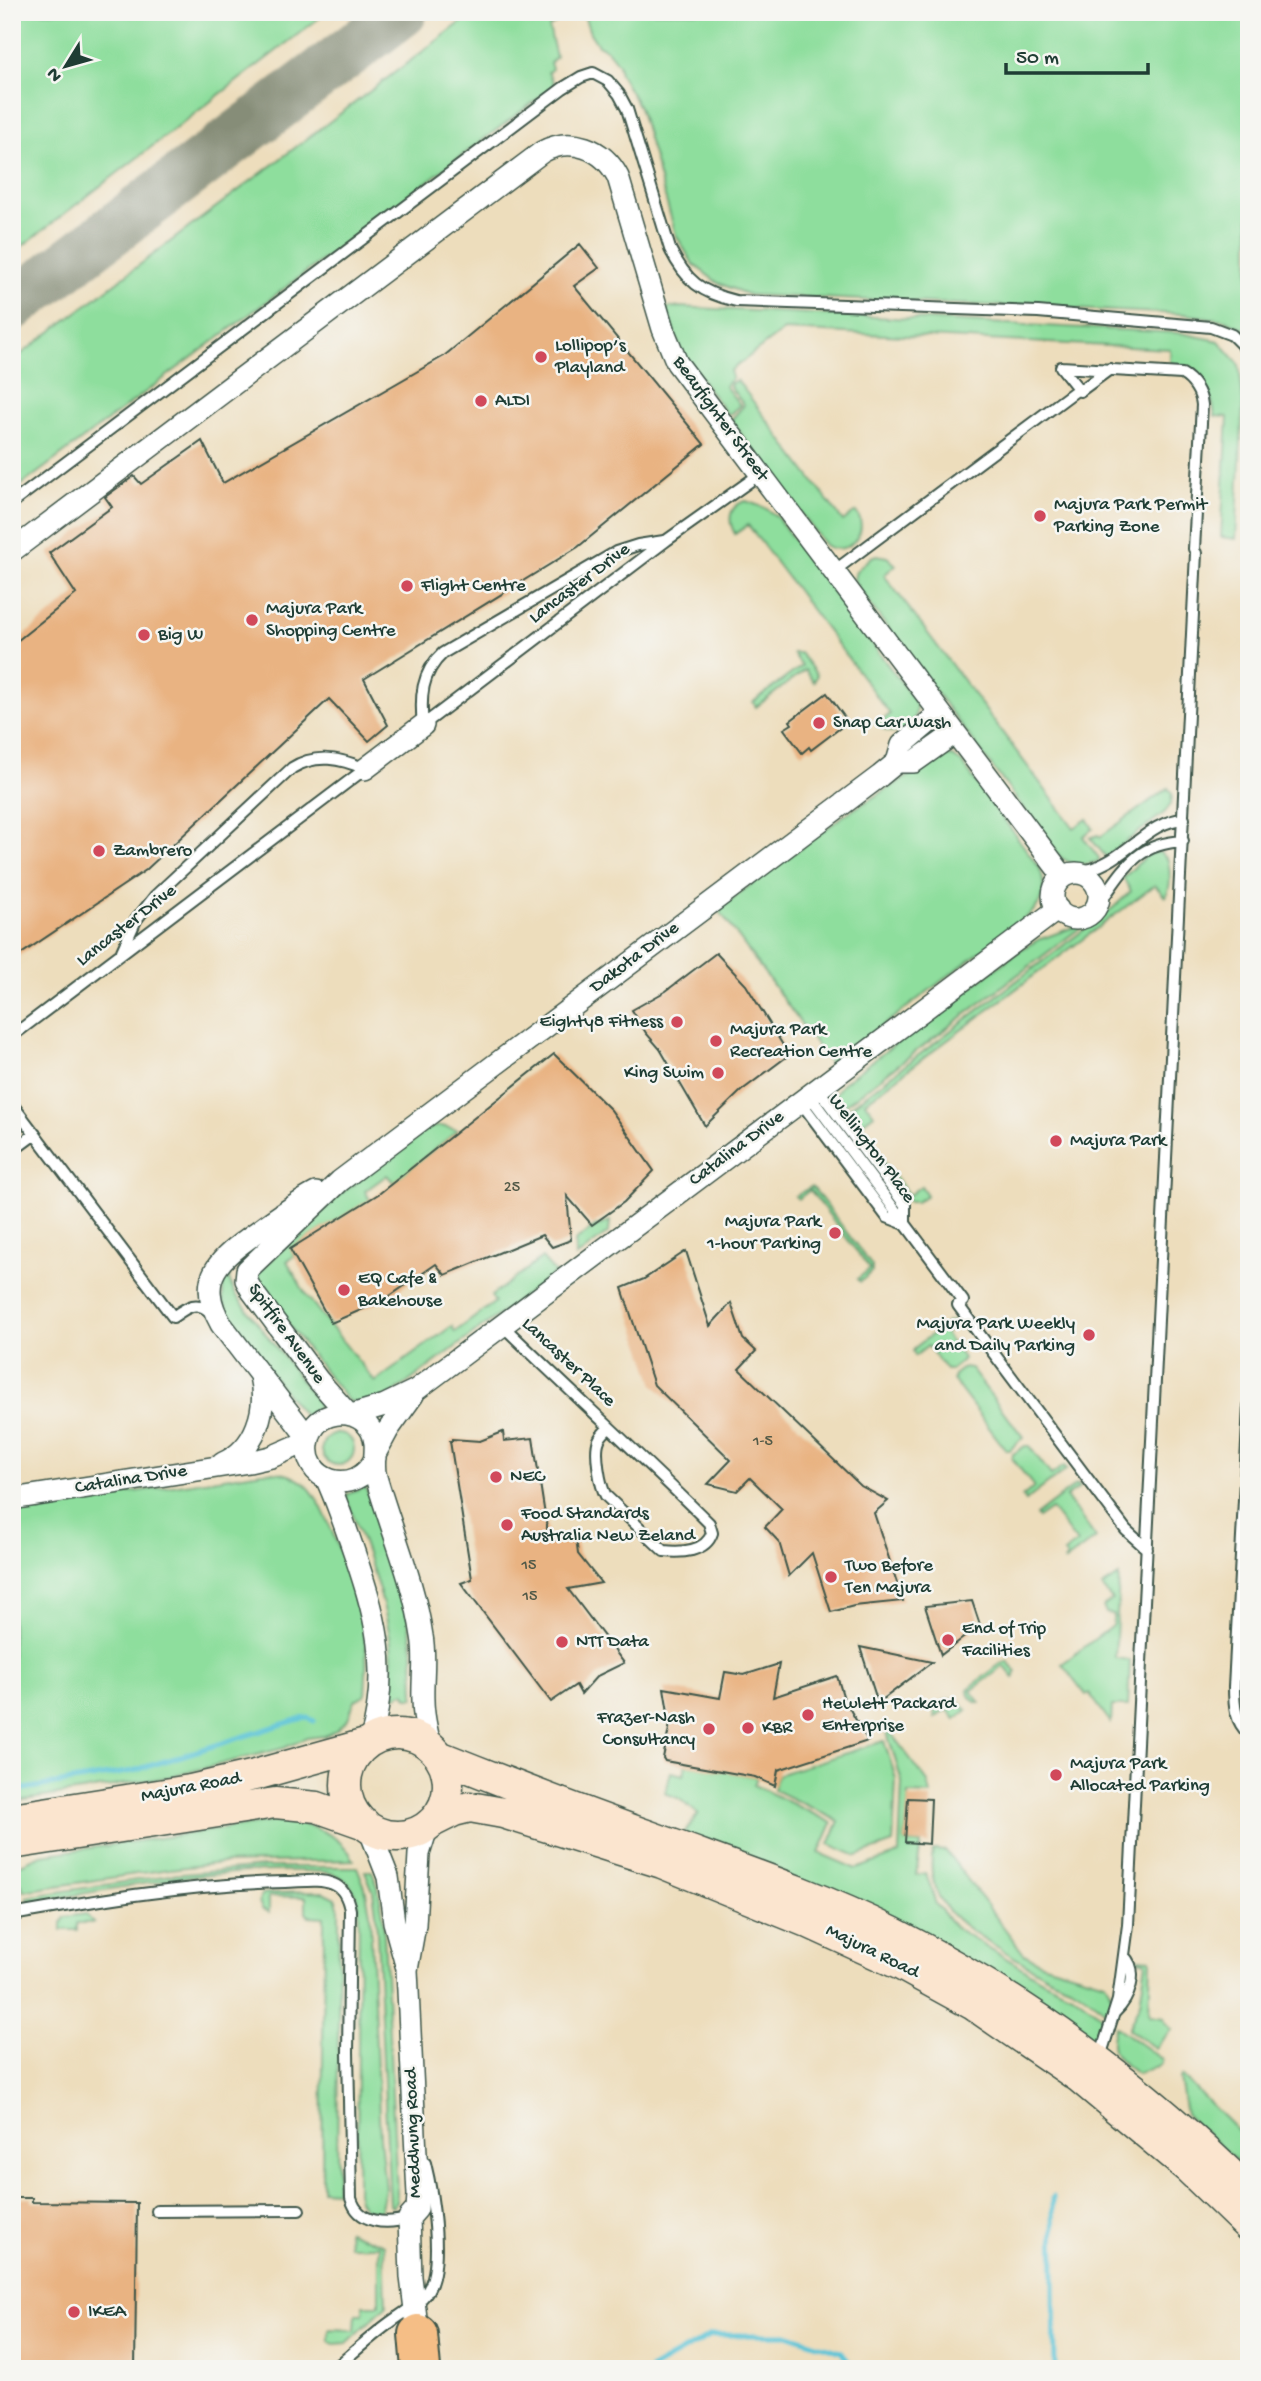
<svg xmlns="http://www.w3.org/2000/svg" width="1261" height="2381" viewBox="0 0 1261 2381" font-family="'Gochi Hand',sans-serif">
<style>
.green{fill:#8ede9d;stroke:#568e68;stroke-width:2}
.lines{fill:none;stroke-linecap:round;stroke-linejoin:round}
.stream{stroke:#5bc4d7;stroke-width:5}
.taxiway{stroke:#868d78;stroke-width:51}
.building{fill:#e9b382}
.lane-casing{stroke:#3e5548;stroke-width:14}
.street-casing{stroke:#3e5548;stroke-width:24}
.secondary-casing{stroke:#3e5548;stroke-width:33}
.highway-casing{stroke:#3e5548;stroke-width:42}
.lane{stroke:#fff;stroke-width:10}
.street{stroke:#fff;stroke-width:21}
.secondary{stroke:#fbe5cf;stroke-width:30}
.highway{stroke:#f5be86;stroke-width:38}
.poi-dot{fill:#d1495b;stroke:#f6f6f2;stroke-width:2.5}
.labels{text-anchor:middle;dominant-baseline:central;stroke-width:5;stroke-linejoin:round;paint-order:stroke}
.number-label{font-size:16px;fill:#525a48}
.poi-label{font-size:19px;fill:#1f3d34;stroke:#f6f6f2;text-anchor:start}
.street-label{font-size:19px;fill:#1f3d34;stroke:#f6f6f2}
</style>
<rect width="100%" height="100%" fill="#f6f6f2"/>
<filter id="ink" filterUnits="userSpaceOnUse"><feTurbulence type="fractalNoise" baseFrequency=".0143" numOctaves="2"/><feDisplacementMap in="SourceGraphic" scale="14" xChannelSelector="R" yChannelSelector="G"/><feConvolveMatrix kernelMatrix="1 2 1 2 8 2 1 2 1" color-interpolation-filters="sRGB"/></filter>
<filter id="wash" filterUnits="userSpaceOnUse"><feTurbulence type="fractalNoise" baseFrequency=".00686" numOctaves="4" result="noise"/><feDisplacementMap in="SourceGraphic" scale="28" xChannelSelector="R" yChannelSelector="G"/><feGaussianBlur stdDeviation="1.57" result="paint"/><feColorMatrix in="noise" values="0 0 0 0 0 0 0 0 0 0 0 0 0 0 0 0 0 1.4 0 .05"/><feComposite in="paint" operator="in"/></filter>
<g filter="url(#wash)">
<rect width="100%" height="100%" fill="#edddbc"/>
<path class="green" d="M12,12H327L12,254Z
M475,12H552L556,23L549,27L556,57L550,63L552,69L548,72L555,86L12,492V361Z
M583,12H1249V331L1225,320L1183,314L749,295L718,283L693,264L676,235L639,107L620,74L618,64L606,49L598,45L590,33Z
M678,307L1181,333L1219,341L1239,364L1243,402L1236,539L1221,537L1228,417L1215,416C1211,388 1199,367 1170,363V349L784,330L730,371L732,378L725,386L740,405L730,414H727L682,353L666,308Z
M737,380L843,521L856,512C872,534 845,558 825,545L731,420L744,405L730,387L731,383Z
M746,501L765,508L776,516L915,701C922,725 896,744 878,724L890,714L748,525L735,534C727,520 729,505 746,501Z
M877,555L887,557L896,565L884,575L1074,828L1087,819L1093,828L1083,837L1099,858V861C1084,866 1073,866 1060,857L857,587L854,579L856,571L871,557Z
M793,653H800L817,675L814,682L805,670L756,707L753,702L802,666Z
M942,756H951L962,763L1039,867C1047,885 1045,901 1030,914L831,1065L718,909L846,814Z
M1168,788L1172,794L1171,804L1165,812L1106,857L1090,838L1098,835L1100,837Z
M1156,852L1161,853L1168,860C1170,871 1172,888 1165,897L1155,885L865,1102L874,1114L857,1127L909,1195L921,1186L927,1195L916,1202H909L843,1114L845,1111L1114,907L1131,891L1123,878L1147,855Z
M1088,922L842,1107L838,1108L835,1094L843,1083L1023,948L1038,940Z
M441,1126L458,1130L394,1183L387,1175L365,1191L370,1200L291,1249L294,1256L287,1261L306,1295L375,1382L452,1326L455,1332L495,1302L491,1296L542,1258L555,1273L391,1395C376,1400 361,1407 347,1400L262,1291L258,1281L259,1271L340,1194L428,1128Z
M811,1187L814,1189L872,1266V1272L860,1282L857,1279L870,1269L810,1190L798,1199L795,1196Z
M610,1221L609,1232L576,1257L575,1241L595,1227Z
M227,1267L231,1269L229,1280L234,1292L319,1404L318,1407L305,1417L232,1323L223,1300V1280Z
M954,1321L957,1324L945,1334L963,1358L961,1362L951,1370H946L928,1346L915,1356L913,1351L917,1346L948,1322Z
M964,1367L970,1368L1023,1437L1010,1450H1006L953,1380L954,1375Z
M322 1449a16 16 0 1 1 32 0a16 16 0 1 1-32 0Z
M1025,1446H1029L1051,1475L1064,1466L1067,1469L1025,1501L1022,1497L1034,1487L1012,1458L1013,1454Z
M262,1472C278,1471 294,1474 307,1486C328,1505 359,1605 364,1635C368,1655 366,1675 365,1695L355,1700L348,1719L336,1730L325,1736L307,1738L284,1748L169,1777L12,1802V1511Z
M1077,1484L1080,1487L1066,1497L1096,1538L1064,1562L1067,1556L1064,1553L1077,1543L1051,1509L1038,1518L1036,1515Z
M364,1488H366L405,1601L413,1648L414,1698H408L405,1693L400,1694L398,1697H392C392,1678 393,1657 390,1637C382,1589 363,1543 346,1497L347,1494Z
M1119,1576L1115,1658L1130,1660L1128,1706H1112L1111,1723L1089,1693L1086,1695L1062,1664L1112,1626L1114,1614L1106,1613L1103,1607L1112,1600L1102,1587Z
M1007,1661L1016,1671L1015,1677L1014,1678L1004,1666L971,1691L980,1703C973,1703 967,1695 968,1689L1000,1664Z
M949,1699L959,1701L967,1710L955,1719L947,1709L935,1718C932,1707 940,1702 949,1699Z
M887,1728L928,1782L931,1795L909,1794L905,1842L921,1844L916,1875L926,1874L936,1904L956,1928L1044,1981L1074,1995L1107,2020L1099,2044L684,1834L698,1814L680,1799L665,1793L671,1772L684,1775L686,1764L757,1777L754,1785L832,1823L819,1853L856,1869L899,1854L902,1782L886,1729Z
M884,1741L896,1779L893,1843L857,1856L829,1844L839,1821L774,1790L777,1775Z
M270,1822C305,1821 337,1829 354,1860L222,1863L169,1869L23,1891L22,1884L12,1886V1868L41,1855Z
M933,1850L946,1851L1024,1954L1041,1963L1105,1982L1114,1998L1109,2014C1098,2005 1086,1995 1074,1988C1066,1984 1058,1982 1050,1978C1032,1969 1016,1958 999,1948C959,1924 924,1902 933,1850Z
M265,1867H357L365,1887L370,1913L380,2137L385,2189L380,2212L365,2209L359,2200L357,2192L359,1908C357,1888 345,1875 325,1872C227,1865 127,1887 31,1902L26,1897L170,1875Z
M365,1871H372L378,1887L383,1915L397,2193L396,2202L392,2207L390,2205L376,1913L373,1891Z
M323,1892L335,1898L339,1909L337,2191L322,2190L324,1917L309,1916L306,1913V1897L269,1896V1912L262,1909L259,1902L261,1895L267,1893Z
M86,1914L93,1923H77V1930H62V1923L65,1917Z
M1137,1958L1151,1959L1149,2015L1164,2017L1165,2022L1172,2030L1155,2048L1128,2029L1140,2003L1146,1962L1135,1959Z
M1115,2026L1163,2060L1160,2065L1137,2074C1117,2058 1106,2054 1115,2026Z
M1182,2076L1249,2142V2173L1186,2115L1180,2078Z
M348,2231L384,2245L386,2306L347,2343L334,2344L329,2341V2329L355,2330L356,2314H363V2305H379V2246H349Z"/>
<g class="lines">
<path class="stream" d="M12,1791L133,1771L299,1719L308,1718L314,1721
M1053,2197L1055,2369
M651,2369L711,2335H790L841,2352L855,2369"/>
<path class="taxiway" d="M12,306L402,12"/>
</g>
<g id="blocks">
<path class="building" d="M580,244L599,268L574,286L704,444L578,547L364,679L388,725L369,741L329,699L146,870L12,960V645L76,594L49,553L112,507L105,497L134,476L141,484L202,441L223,483L444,356Z
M827,693L848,722L811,750L809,747L802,753L784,729L792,724L790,721Z
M716,953L746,985L789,1055L741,1091L705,1126L660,1049L646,1033L632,1010L666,991Z
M554,1054L611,1110L654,1171L624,1202L592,1225L567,1196L571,1240L552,1247L542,1235L445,1275L436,1264L384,1300L331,1323L290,1249L380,1193Z
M686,1251L710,1326L731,1303L743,1339L756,1351L739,1369L861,1486L888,1501L874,1513L903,1601L854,1606L831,1612L812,1553L789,1576L779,1542L765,1527L782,1509L750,1478L737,1491L708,1484L731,1460L654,1385L622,1288L644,1279Z
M503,1432L504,1441L533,1438L549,1541L576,1538L578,1554L601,1583L568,1589L624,1663L597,1676L581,1694L576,1685L551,1702L461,1583L472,1579L450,1441H452V1439L480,1441Z
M972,1601L980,1625L941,1655L925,1606Z
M860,1647L932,1662L878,1703Z
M779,1664L773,1697L837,1676L844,1699L868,1741L778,1770L775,1786L755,1777L665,1761L663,1758L670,1724L664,1688L720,1698L725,1672L744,1675Z
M908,1798L931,1799L929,1844L905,1842Z
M12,2198H32V2202L137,2203L135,2369H12Z"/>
</g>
</g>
<g filter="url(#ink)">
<use href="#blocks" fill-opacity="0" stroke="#3e5548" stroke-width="2"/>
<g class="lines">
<defs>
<path id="lane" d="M1061,367L1182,374C1193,380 1201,393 1202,405L1194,549
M1061,367L1080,391L1110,369
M12,503L563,88L581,77L593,73L608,81L619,94L627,109L670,249C686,281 701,293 736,301L1038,312L1211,327L1232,335L1249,352
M834,571L1078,389
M423,725L667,540L760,474
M423,725C420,698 421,673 443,653L616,552L638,545L664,541
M1076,872C1122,868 1144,821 1184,819
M1094,910C1122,875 1131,844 1183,841
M12,1036L365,769C341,758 316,753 292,768L155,896L136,920L122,951
M818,1089L905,1205V1224
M809,1095L963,1301L958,1305L980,1335L1126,1530L1147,1549
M800,1101L887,1217L905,1224
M12,1104L173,1317C187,1307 197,1299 211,1313
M12,1151L35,1134
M502,1325C571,1392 641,1456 709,1523L712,1533C706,1552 681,1553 664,1551L606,1496C600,1486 594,1451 599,1440C601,1435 606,1431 609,1427
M1249,1406L1234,1687C1234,1705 1235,1722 1249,1734
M12,1915C102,1899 194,1884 285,1882C300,1882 319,1878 333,1884C344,1888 348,1899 350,1910L348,2052L351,2198C358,2224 387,2225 409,2218
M1115,2012C1129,1999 1140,1972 1124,1956
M1100,2057L1118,2000L1128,1925L1196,553
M157,2211L299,2210
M334,2369C352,2354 369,2338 388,2324C401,2314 420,2304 428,2290C444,2264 432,2191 425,2163"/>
<path id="street" d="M12,551L542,152C571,136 603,148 618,177L663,329L677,363L1063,876
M897,762H914L955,733
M365,769L423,725
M1053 896a23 23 0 1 1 46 0a23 23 0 1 1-46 0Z
M348,1414L318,1380L252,1291L246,1280L247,1270L340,1181L880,776L897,762L902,745L940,713
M351,1415L385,1405L416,1390L1058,909
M309,1439L221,1324C194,1277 221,1258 257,1232C276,1218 295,1204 316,1193
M375,1454L388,1430L413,1395
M375,1458C357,1500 298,1481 309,1439C311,1428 319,1419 329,1416C345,1410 363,1416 371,1430C380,1446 371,1461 376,1477C391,1530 414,1581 422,1636C426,1657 422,1679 423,1700C423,1717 427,1732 431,1748
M223,1463C256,1449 268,1409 260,1376
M326,1478C336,1499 343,1521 351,1543C375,1613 392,1668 370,1742
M12,1499L249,1462L271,1457L308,1441
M368,1826L388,1877L394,1922L406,1965
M418,2334L411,2277L409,2218L417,2209L418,2195L407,1970L415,1925L419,1854L428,1825"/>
<path id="secondary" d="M346 1785a51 51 0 1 1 102 0a51 51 0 1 1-102 0Z
M439,1756C514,1786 590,1815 666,1842C742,1870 819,1896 892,1932C1023,1998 1145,2088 1249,2192
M12,1818L190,1790L255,1775L366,1744
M432,1822L454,1811L470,1807L503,1813L662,1863L807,1922L901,1965L972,2004L1080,2078L1188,2168L1249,2227
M12,1844L275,1803L317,1807L365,1824"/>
<path id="highway" d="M418,2334L421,2369"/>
</defs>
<use href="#lane" class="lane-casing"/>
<use href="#street" class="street-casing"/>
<use href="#secondary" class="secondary-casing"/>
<use href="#highway" class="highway-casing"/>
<use href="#lane" class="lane"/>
<use href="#street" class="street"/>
<use href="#secondary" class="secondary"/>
<use href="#highway" class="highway"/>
</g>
</g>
<g class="poi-dot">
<circle cx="541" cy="357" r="7"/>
<circle cx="481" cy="401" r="7"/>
<circle cx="1040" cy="516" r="7"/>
<circle cx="407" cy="586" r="7"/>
<circle cx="252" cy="620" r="7"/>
<circle cx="144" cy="635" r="7"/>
<circle cx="819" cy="723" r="7"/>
<circle cx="99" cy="851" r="7"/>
<circle cx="677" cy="1022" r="7"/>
<circle cx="716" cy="1041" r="7"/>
<circle cx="718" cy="1073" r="7"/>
<circle cx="1056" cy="1141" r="7"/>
<circle cx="835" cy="1233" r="7"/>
<circle cx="344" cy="1290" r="7"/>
<circle cx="1089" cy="1335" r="7"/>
<circle cx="496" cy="1477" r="7"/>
<circle cx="507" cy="1525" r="7"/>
<circle cx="831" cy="1577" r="7"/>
<circle cx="948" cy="1640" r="7"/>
<circle cx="562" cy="1642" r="7"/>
<circle cx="808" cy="1715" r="7"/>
<circle cx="748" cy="1728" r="7"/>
<circle cx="709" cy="1729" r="7"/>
<circle cx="1056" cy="1775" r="7"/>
<circle cx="74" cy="2312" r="7"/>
</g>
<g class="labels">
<g class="number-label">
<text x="512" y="1188">25</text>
<text x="763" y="1442">1-5</text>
<text x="529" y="1566">15</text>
<text x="530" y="1597">15</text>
</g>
<g class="poi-label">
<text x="555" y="346">Lollipop’s<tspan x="555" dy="22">Playland</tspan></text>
<text x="495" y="401">ALDI</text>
<text x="1054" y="505">Majura Park Permit<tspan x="1054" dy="22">Parking Zone</tspan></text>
<text x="421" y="586">Flight Centre</text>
<text x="266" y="609">Majura Park<tspan x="266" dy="22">Shopping Centre</tspan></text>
<text x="158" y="635">Big W</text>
<text x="833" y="723">Snap Car Wash</text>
<text x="113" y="851">Zambrero</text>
<text x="663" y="1022" text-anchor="end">Eighty8 Fitness</text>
<text x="730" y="1030">Majura Park<tspan x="730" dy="22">Recreation Centre</tspan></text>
<text x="704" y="1073" text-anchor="end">King Swim</text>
<text x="1070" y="1141">Majura Park</text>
<text x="821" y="1222" text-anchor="end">Majura Park<tspan x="821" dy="22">1-hour Parking</tspan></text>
<text x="358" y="1279">EQ Cafe &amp;<tspan x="358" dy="22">Bakehouse</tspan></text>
<text x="1075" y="1324" text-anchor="end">Majura Park Weekly<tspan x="1075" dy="22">and Daily Parking</tspan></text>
<text x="510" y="1477">NEC</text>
<text x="521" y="1514">Food Standards<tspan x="521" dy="22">Australia New Zeland</tspan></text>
<text x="845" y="1566">Two Before<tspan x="845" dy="22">Ten Majura</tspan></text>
<text x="962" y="1629">End of Trip<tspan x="962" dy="22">Facilities</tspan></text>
<text x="576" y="1642">NTT Data</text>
<text x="822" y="1704">Hewlett Packard<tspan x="822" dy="22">Enterprise</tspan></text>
<text x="695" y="1718" text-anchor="end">Frazer-Nash<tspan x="695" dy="22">Consultancy</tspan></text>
<text x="762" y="1728">KBR</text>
<text x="1070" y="1764">Majura Park<tspan x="1070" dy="22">Allocated Parking</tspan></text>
<text x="88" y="2312">IKEA</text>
</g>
<g class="street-label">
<text transform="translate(720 419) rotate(54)">Beaufighter Street</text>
<text transform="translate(580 584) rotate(-37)">Lancaster Drive</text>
<text transform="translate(127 926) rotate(-38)">Lancaster Drive</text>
<text transform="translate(635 958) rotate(-37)">Dakota Drive</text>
<text transform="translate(737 1149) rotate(-37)">Catalina Drive</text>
<text transform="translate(871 1149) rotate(53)">Wellington Place</text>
<text transform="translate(286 1334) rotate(54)">Spitfire Avenue</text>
<text transform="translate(568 1363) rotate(43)">Lancaster Place</text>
<text transform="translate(131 1480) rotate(-9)">Catalina Drive</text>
<text transform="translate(191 1788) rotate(-11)">Majura Road</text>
<text transform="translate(872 1952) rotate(26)">Majura Road</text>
<text transform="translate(414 2133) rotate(-92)">Meddhung Road</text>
</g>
</g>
<rect width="1261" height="2381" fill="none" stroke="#f6f6f2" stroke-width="42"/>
<g transform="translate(66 66) rotate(233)" stroke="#f6f6f2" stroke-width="5" paint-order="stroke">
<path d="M0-5L12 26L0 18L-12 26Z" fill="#1f3d34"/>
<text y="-10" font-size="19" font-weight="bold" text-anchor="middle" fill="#1f3d34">N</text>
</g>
<path d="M1006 63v10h142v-10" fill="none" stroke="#1f3d34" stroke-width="3.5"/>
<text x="1016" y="63" font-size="21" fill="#1f3d34" stroke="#f6f6f2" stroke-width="5" paint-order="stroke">50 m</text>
</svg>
